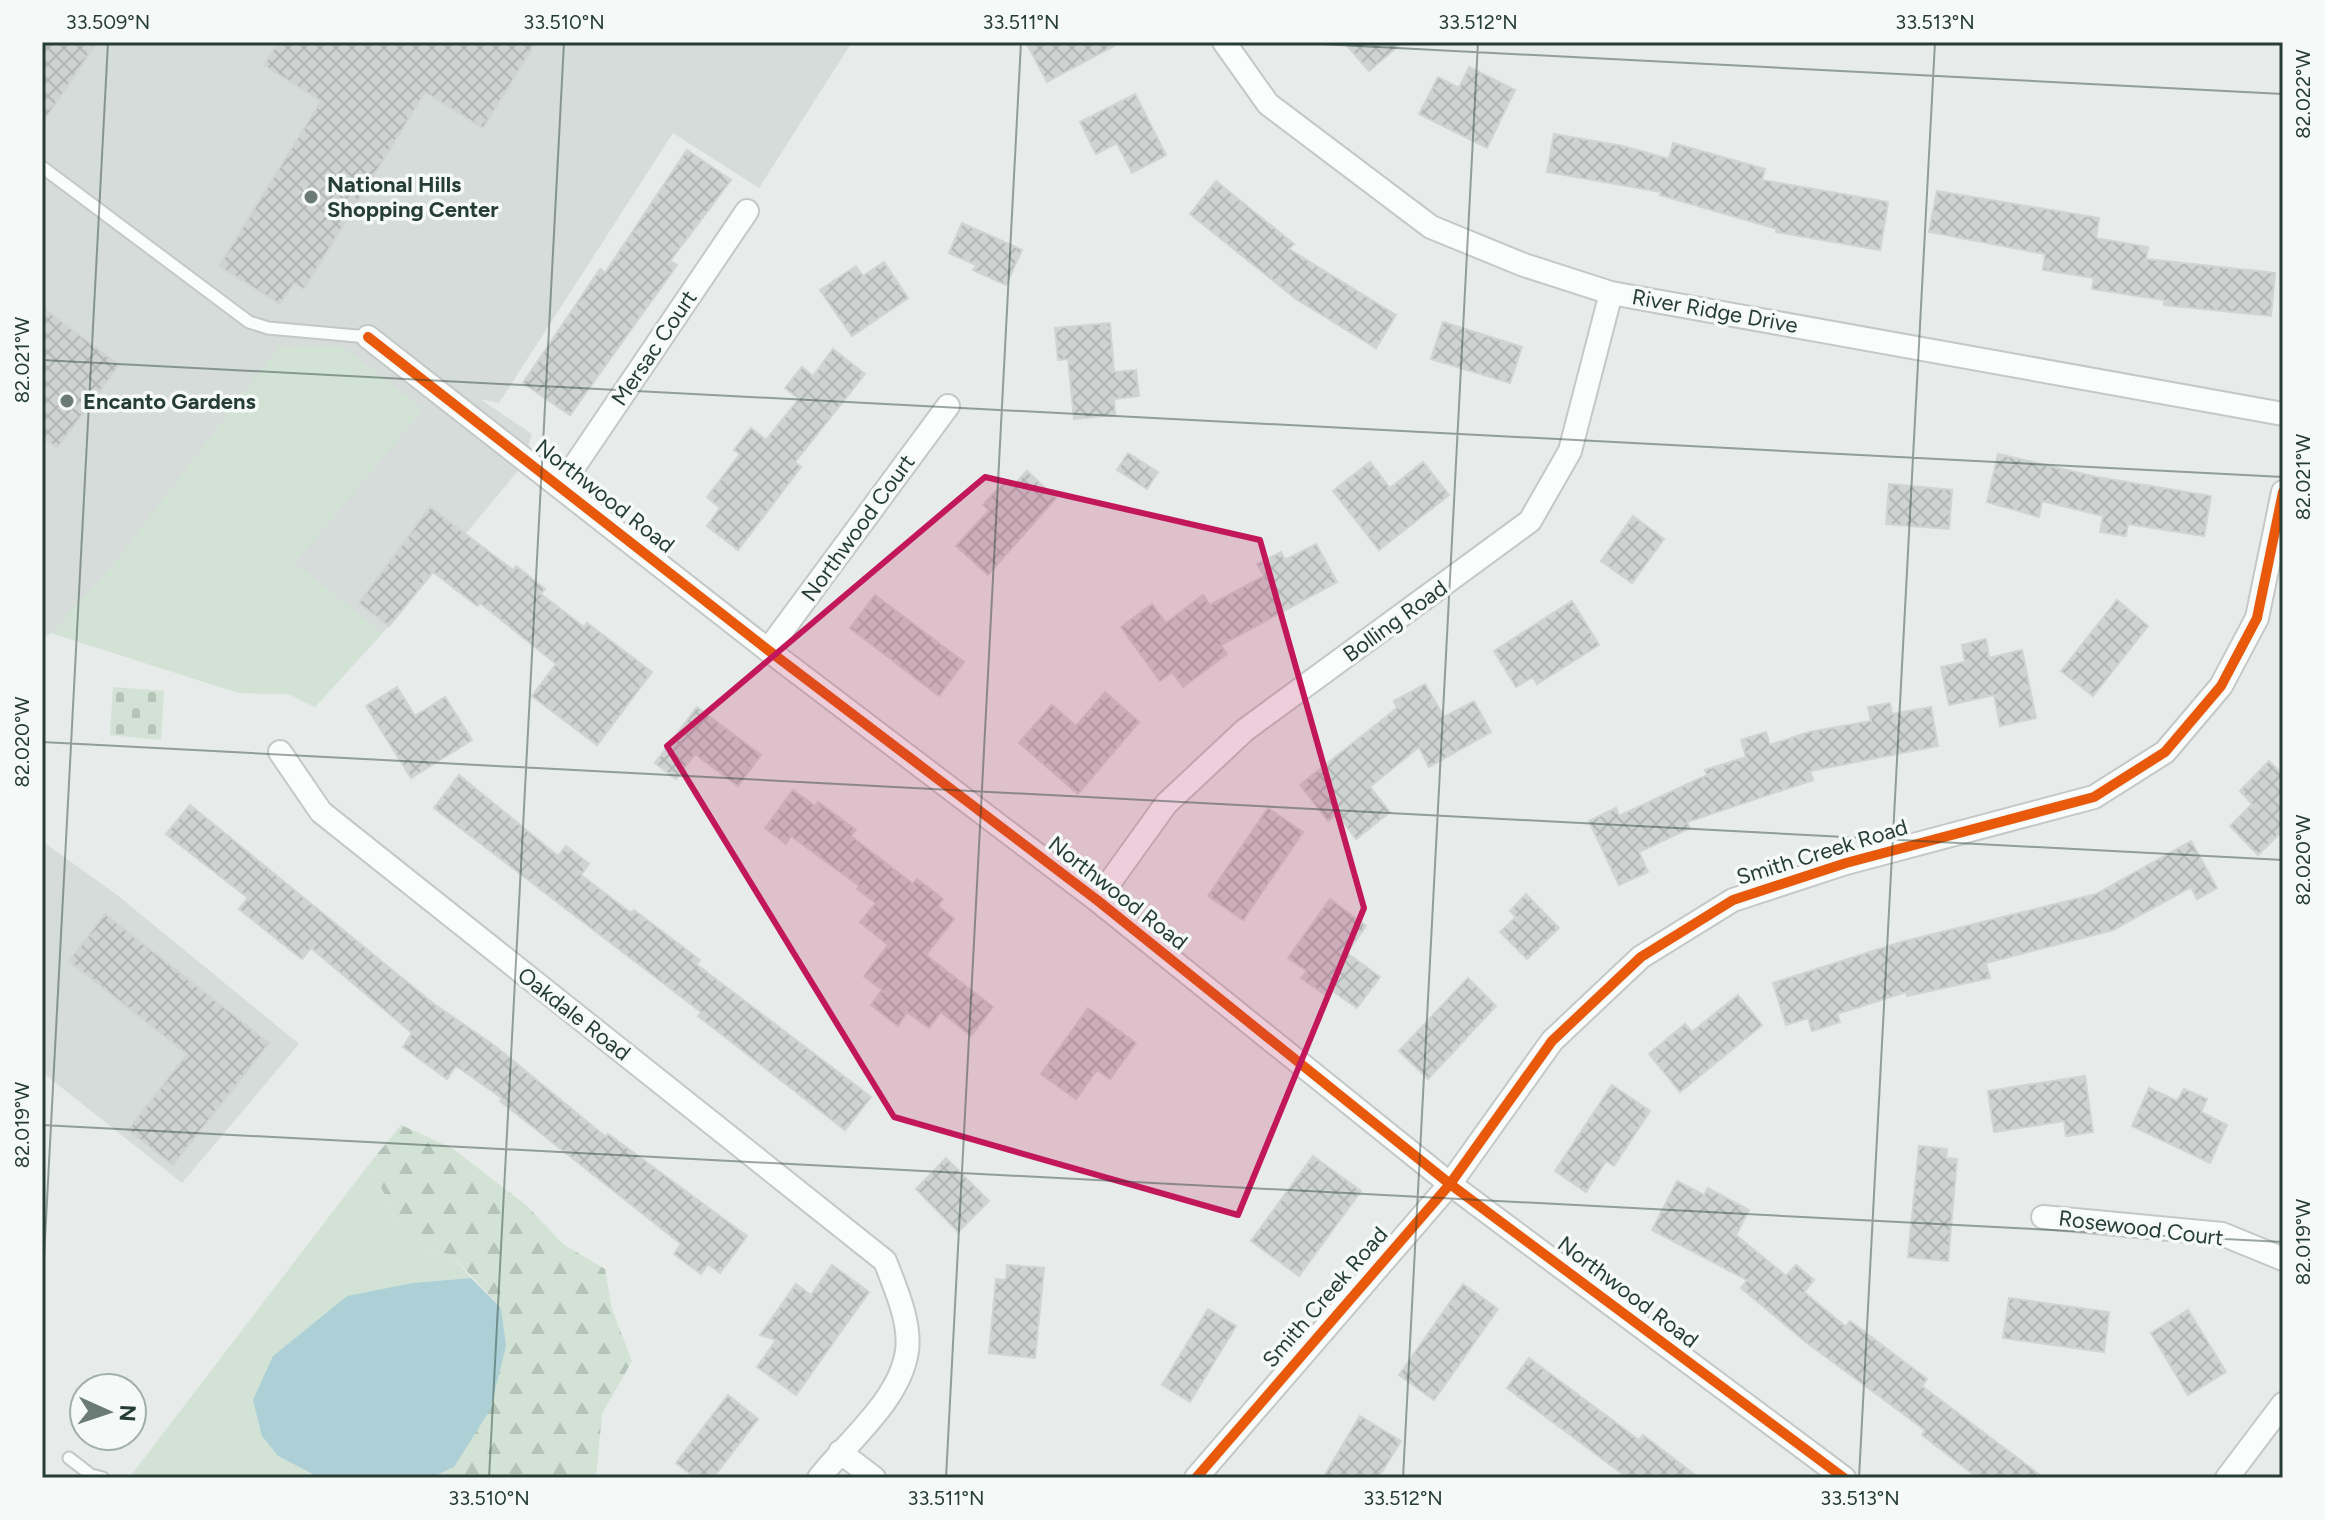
<svg xmlns="http://www.w3.org/2000/svg" width="2325" height="1520" viewBox="0 0 2325 1520" font-family="Figtree,sans-serif">
<style>
.built{fill:#d5dcd9}
.grass{fill:#d2e3d6}
.forest{fill:url(#forest-firs)}
.cemetery{fill:url(#cemetery-stones)}
.water{fill:#acd0d5}
.building{fill:url(#building-cross-hatch);stroke:#d0d4d2;stroke-width:2}
.lines{fill:none;stroke-linecap:round;stroke-linejoin:round}
.lane-casing{stroke:#c4c8c6;stroke-width:15}
.street-casing{stroke:#c4c8c6;stroke-width:26}
.lane{stroke:#fbfcfc;stroke-width:11}
.street{stroke:#fbfcfc;stroke-width:22}
.cycleway-casing{stroke:#f5f9f7;stroke-width:15}
.cycleway{stroke:#e8590c;stroke-width:10}
.marked{fill:#c2185b;fill-opacity:0.2;stroke:#c2185b;stroke-width:6;stroke-linejoin:round}
.ticks{fill:none;stroke:#263d36;stroke-width:2;stroke-opacity:0.45}
.poi-dot{fill:#6a7a75;stroke:#f5f9f7;stroke-width:3}
.labels{text-anchor:middle;dominant-baseline:central;stroke-width:7;stroke-linejoin:round;paint-order:stroke}
.poi-label{font-size:22px;font-weight:bold;fill:#263d36;stroke:#f5f9f7;text-anchor:start}
.street-label{font-size:22px;fill:#263d36;stroke:#f5f9f7}
.neatline{fill:none;stroke:#263d36;stroke-width:3}
.ticks-label{font-size:20px;text-anchor:middle;fill:#263d36}
</style>
<defs>
<pattern id="forest-firs" width="22" height="20" patternUnits="userSpaceOnUse" patternTransform="scale(2)"><rect width="22" height="20" fill="#d2e3d6"/><path d="M5 1l3.5 6h-7zM16 11l3.5 6h-7z" fill="#b4c4b8"/></pattern>
<pattern id="cemetery-stones" width="16" height="16" patternUnits="userSpaceOnUse" patternTransform="scale(2)"><rect width="16" height="16" fill="#d2e3d6"/><path d="M2 7V4a2 2 0 0 1 4 0v3zM10 15v-3a2 2 0 0 1 4 0v3z" fill="#b4c4b8"/></pattern>
<pattern id="building-cross-hatch" width="8" height="8" patternUnits="userSpaceOnUse" patternTransform="scale(2)"><rect width="8" height="8" fill="#cfd4d2"/><path d="M0 0l8 8M0 8l8-8" fill="none" stroke="#b2b7b5"/></pattern>
</defs>
<rect width="100%" height="100%" fill="#e7ebe9"/>
<path class="built" d="M42,42H852L759,188L673,133L499,403L480,399L532,434L522,466L389,626L315,707L289,694L239,693L51,633L42,639Z
M42,841L117,895L299,1044L182,1183L42,1072Z"/>
<path class="grass" d="M342,346L423,409L295,563L382,633L315,707L289,694L239,693L51,633L114,564L279,347Z
M370,1163L400,1229L421,1250L451,1254L471,1278L412,1283L347,1296L273,1356L278,1456L319,1478H150L132,1474Z"/>
<path class="forest" d="M401,1125L452,1148L526,1205L564,1245L605,1269L612,1309L632,1361L602,1414L596,1478H430L454,1467L501,1308L451,1254L421,1250L400,1229L370,1163Z"/>
<path class="cemetery" d="M113,687L164,691L161,740L110,735Z"/>
<path class="water" d="M471,1278L501,1308L506,1346L490,1410L454,1467L430,1478H320L278,1456L262,1436L253,1400L273,1356L347,1296L412,1283Z"/>
<path class="building" d="M42,42H97L42,124Z
M278,42H536L483,128L425,92L304,289L294,283L280,304L219,266L321,101L264,65Z
M1026,42H1121L1047,82Z
M1344,42H1403L1369,71Z
M1469,67L1515,90L1487,148L1419,114L1438,77L1459,88Z
M1135,94L1166,155L1132,173L1117,143L1096,154L1080,122Z
M1554,134L1623,146L1669,159L1673,143L1765,169L1762,180L1888,202L1880,250L1776,232L1777,229L1660,195L1661,192L1547,172Z
M687,150L731,180L670,261L677,265L570,415L523,383L600,269L605,273Z
M1216,181L1294,244L1289,249L1396,315L1376,348L1296,299L1190,214Z
M1937,191L2099,218L2096,238L2148,247L2146,259L2275,273L2271,316L2164,305V300L2092,289L2094,278L2043,270L2045,254L1929,232Z
M962,223L1022,250L1006,285L973,270L976,265L949,253Z
M884,262L908,298L852,336L820,290L856,266L863,276Z
M42,307L119,365L57,448L42,437Z
M1443,322L1522,347L1510,383L1431,359Z
M1110,323L1114,372L1136,370L1139,396L1114,399L1115,415L1074,419L1068,359L1058,360L1055,328Z
M833,349L865,374L795,462L801,467L738,550L707,526L720,508L707,497L740,454L734,450L751,428L766,440L799,399L785,388L802,367L813,376Z
M1128,453L1158,472L1147,489L1117,470Z
M1998,454L2097,477L2211,496L2204,536L2128,524L2126,536L2100,532L2103,516L2042,501L2039,517L1987,502Z
M1370,462L1390,488L1423,462L1449,495L1379,550L1333,491Z
M1027,471L1056,498L988,575L956,546L989,510L983,505L1005,481L1012,487Z
M1889,484L1952,490L1949,529L1886,524Z
M430,507L513,570L516,566L545,589L541,594L584,627L587,623L652,672L597,745L532,696L556,664L480,603L477,606L433,572L389,626L359,603Z
M1633,516L1664,539L1632,583L1601,561Z
M1316,544L1337,582L1221,645L1227,654L1183,687L1172,672L1160,681L1121,627L1152,604L1166,623L1203,595L1210,605L1264,576L1257,564L1281,552L1285,560Z
M875,595L964,662L939,696L850,628Z
M2117,600L2148,626L2093,696L2061,671Z
M1572,601L1599,645L1537,684L1533,677L1516,687L1494,651Z
M1986,639L1989,658L2022,650L2036,718L2000,726L1994,695L1949,705L1941,667L1965,662L1962,645Z
M1425,684L1444,717L1474,701L1491,732L1429,767L1419,747L1370,787L1390,812L1356,839L1337,814L1328,821L1300,785L1397,708L1394,701Z
M397,687L415,716L445,697L472,740L411,778L366,706Z
M1105,692L1139,722L1078,794L1019,743L1052,705L1076,726Z
M1890,703L1892,714L1931,707L1938,746L1810,771L1813,780L1687,822L1690,828L1639,852L1648,872L1619,885L1589,821L1616,808L1619,816L1707,775L1705,770L1746,757L1741,740L1766,732L1770,745L1809,732L1871,721L1868,707Z
M697,707L761,755L738,786L695,754L676,779L655,763Z
M2269,761L2283,775V830L2258,855L2230,826L2252,804L2240,791Z
M459,775L558,856L566,846L589,864L581,875L631,913L634,910L700,960L696,964L871,1097L845,1130L698,1016L701,1012L434,808Z
M793,790L815,806L818,802L856,830L851,836L913,884L917,879L943,899L938,906L954,919L926,955L993,1007L971,1036L941,1012L929,1028L907,1012L898,1026L871,1005L882,990L864,976L888,945L860,922L876,903L857,889L859,886L791,836L786,844L765,828Z
M190,805L434,1004L495,1046L606,1137L608,1134L747,1236L720,1273L708,1264L701,1274L674,1254L681,1244L500,1101L502,1098L456,1066L447,1079L403,1047L412,1033L311,948L302,959L239,909L248,898L166,834Z
M1268,808L1303,832L1243,920L1208,896Z
M2191,841L2217,888L2197,899L2191,887L2113,930L1986,963L1990,978L1907,996L1906,992L1837,1014L1840,1022L1812,1031L1808,1018L1786,1025L1773,983L1901,942L2096,894Z
M1526,894L1559,928L1527,959L1500,932L1516,917L1510,911Z
M1330,899L1366,926L1347,953L1380,977L1357,1008L1331,990L1327,996L1301,978L1307,971L1288,958Z
M105,914L269,1043L173,1165L128,1130L187,1054L69,961Z
M1468,978L1496,1006L1428,1079L1399,1051Z
M1738,995L1762,1025L1680,1092L1649,1054L1685,1024L1692,1032Z
M1088,1008L1136,1043L1110,1079L1097,1070L1076,1099L1041,1074Z
M2085,1076L2093,1132L2066,1136L2064,1121L1994,1132L1988,1091Z
M1612,1085L1650,1111L1614,1166L1606,1161L1586,1192L1555,1171Z
M2149,1088L2177,1101L2184,1089L2207,1099L2201,1112L2227,1125L2210,1163L2132,1126Z
M1919,1146L1947,1149L1946,1158L1957,1159L1948,1261L1908,1257Z
M1313,1156L1361,1191L1299,1276L1251,1241Z
M946,1158L989,1201L958,1232L916,1189Z
M1677,1181L1704,1195L1708,1188L1749,1210L1736,1235L1786,1276L1796,1265L1814,1280L1804,1292L1846,1327L1850,1321L1927,1379L1922,1386L2044,1478H1978L1922,1435L1925,1430L1807,1343L1741,1288L1747,1280L1652,1230Z
M832,1265L869,1292L796,1395L757,1367L776,1340L760,1335L796,1284L811,1295Z
M1007,1265L1044,1268L1035,1358L989,1353L996,1279L1006,1280Z
M1463,1284L1498,1309L1434,1400L1399,1375Z
M2009,1298L2109,1312L2104,1352L2003,1338Z
M1208,1309L1236,1326L1190,1402L1162,1385Z
M2188,1310L2226,1372L2188,1395L2151,1333Z
M1529,1358L1639,1440L1643,1435L1699,1478H1628L1507,1388Z
M728,1395L758,1419L713,1478H696L676,1463Z
M1360,1416L1401,1441L1378,1478H1323Z"/>
<g class="lines">
<defs>
<path id="lane" d="M42,167L249,322L268,328L368,337
M69,1458L91,1475L103,1478"/>
<path id="street" d="M1224,42L1268,104L1431,227L1524,265L1611,293L2283,414
M368,337L768,650L1097,900L1450,1184L1844,1478
M561,486L747,211
M768,650L948,406
M280,752L321,812L885,1261C895,1287 911,1322 907,1351C900,1400 848,1441 819,1478
M1097,900L1166,804L1245,730L1530,521L1570,451L1611,293
M2043,1217L2222,1234L2283,1259
M840,1452L874,1478
M1196,1478L1450,1184L1552,1041L1641,957L1733,900L1846,863L2094,797L2165,752L2221,686L2257,618L2283,492
M2227,1478L2283,1404"/>
</defs>
<use href="#lane" class="lane-casing"/>
<use href="#street" class="street-casing"/>
<use href="#lane" class="lane"/>
<use href="#street" class="street"/>
<defs>
<path id="cycleway" d="M368,337L768,650L1097,900L1450,1184L1844,1478
M1196,1478L1450,1184L1552,1041L1641,957L1733,900L1846,863L2094,797L2165,752L2221,686L2257,618L2283,492"/>
</defs>
<use href="#cycleway" class="cycleway-casing"/>
<use href="#cycleway" class="cycleway"/>
</g>
<path class="marked" d="M985,477L1260,540L1364,908L1238,1215L894,1117L667,746Z"/>
<path class="ticks" d="M1282,42L2283,94M42,360L2283,477M42,742L2283,860M42,1125L2283,1242M42,1296L108,42M489,1478L564,42M946,1478L1021,42M1403,1478L1478,42M1859,1478L1935,42"/>
<g class="poi-dot">
<circle cx="311" cy="197" r="8"/>
<circle cx="67" cy="401" r="8"/>
</g>
<g class="labels">
<g class="poi-label">
<text x="327" y="184">National Hills<tspan x="327" dy="25">Shopping Center</tspan></text>
<text x="83" y="401">Encanto Gardens</text>
</g>
<g class="street-label">
<text transform="translate(1715 311) rotate(10)">River Ridge Drive</text>
<text transform="translate(654 348) rotate(-56)">Mersac Court</text>
<text transform="translate(605 496) rotate(38)">Northwood Road</text>
<text transform="translate(858 528) rotate(-54)">Northwood Court</text>
<text transform="translate(1395 621) rotate(-36)">Bolling Road</text>
<text transform="translate(1822 852) rotate(-17)">Smith Creek Road</text>
<text transform="translate(1118 893) rotate(38)">Northwood Road</text>
<text transform="translate(574 1014) rotate(38)">Oakdale Road</text>
<text transform="translate(2141 1228) rotate(7)">Rosewood Court</text>
<text transform="translate(1628 1292) rotate(37)">Northwood Road</text>
<text transform="translate(1325 1297) rotate(-49)">Smith Creek Road</text>
</g>
</g>
<rect width="2325" height="1520" fill="none" stroke="#f5f9f7" stroke-width="88"/>
<g transform="translate(108 1412) rotate(93)"><circle r="38" fill="#f5f9f7" stroke="#a2aeaa" stroke-width="2"/>
<path d="M0-6L14 30L0 20L-14 30Z" fill="#6a7a75"/>
<text y="-12" font-size="22" font-weight="bold" text-anchor="middle" fill="#263d36">N</text>
</g>
<rect x="44" y="44" width="2237" height="1432" class="neatline"/>
<g class="ticks-label">
<text x="108" y="29">33.509°N</text>
<text x="564" y="29">33.510°N</text>
<text x="1021" y="29">33.511°N</text>
<text x="1478" y="29">33.512°N</text>
<text x="1935" y="29">33.513°N</text>
<text transform="translate(2303 94) rotate(-90)" y="7">82.022°W</text>
<text transform="translate(22 360) rotate(-90)" y="7">82.021°W</text>
<text transform="translate(2303 477) rotate(-90)" y="7">82.021°W</text>
<text transform="translate(22 742) rotate(-90)" y="7">82.020°W</text>
<text transform="translate(2303 860) rotate(-90)" y="7">82.020°W</text>
<text transform="translate(22 1125) rotate(-90)" y="7">82.019°W</text>
<text transform="translate(2303 1242) rotate(-90)" y="7">82.019°W</text>
<text x="489" y="1505">33.510°N</text>
<text x="946" y="1505">33.511°N</text>
<text x="1403" y="1505">33.512°N</text>
<text x="1860" y="1505">33.513°N</text>
</g>
</svg>
